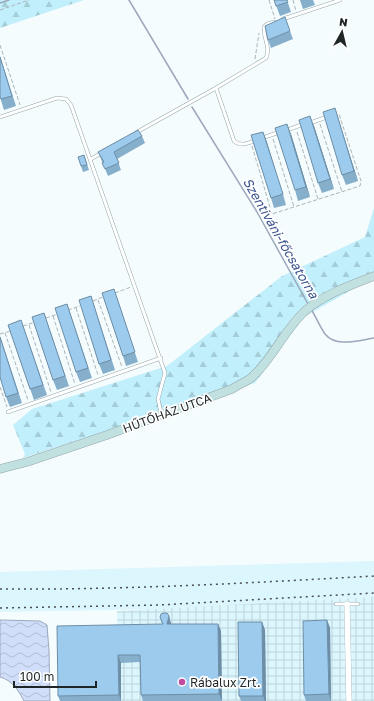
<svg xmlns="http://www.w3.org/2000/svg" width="374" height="701" viewBox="0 0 374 701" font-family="'Golos Text',sans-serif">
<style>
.built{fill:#dcf6fd}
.industrial{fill:url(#industrial-grid)}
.forest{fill:url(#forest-firs)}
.water{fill:url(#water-waves);stroke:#9ba7bb}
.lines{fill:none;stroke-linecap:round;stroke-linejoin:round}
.stream{stroke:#9ba7bb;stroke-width:1.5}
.lane-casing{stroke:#96a6aa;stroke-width:4}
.street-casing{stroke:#96a6aa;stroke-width:6}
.secondary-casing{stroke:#96a6aa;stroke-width:9}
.path{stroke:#adb4b6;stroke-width:1;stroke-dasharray:4 2;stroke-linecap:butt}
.lane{stroke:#fff;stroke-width:3}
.street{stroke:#fff;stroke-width:5.5}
.secondary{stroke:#c0e1e0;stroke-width:8}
.rail{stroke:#495051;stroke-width:1.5;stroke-dasharray:2 4;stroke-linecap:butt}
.wall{fill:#86afcc}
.shaded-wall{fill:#6d8ea6}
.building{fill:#9ccbed;stroke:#6d8ea6}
.poi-dot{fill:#c24ba0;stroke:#fff;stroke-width:1.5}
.labels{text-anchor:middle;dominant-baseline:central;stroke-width:3.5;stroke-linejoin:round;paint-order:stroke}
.street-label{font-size:12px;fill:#1f2627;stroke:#fff}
.poi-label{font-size:12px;fill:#1f2627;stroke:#fff;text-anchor:start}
.water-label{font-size:13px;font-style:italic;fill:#3b548d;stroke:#fff}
</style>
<defs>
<pattern id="industrial-grid" width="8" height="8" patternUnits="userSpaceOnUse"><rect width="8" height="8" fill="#dcf6fd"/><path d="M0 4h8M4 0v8" fill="none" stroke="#bcd3d9"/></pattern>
<pattern id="forest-firs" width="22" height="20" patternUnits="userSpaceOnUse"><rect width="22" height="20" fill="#c1effb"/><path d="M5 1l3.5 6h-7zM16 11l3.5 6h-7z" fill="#a5cdd7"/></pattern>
<pattern id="water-waves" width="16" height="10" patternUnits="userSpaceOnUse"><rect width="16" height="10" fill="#d0defa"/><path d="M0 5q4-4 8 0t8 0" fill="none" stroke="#b2bed6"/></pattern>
</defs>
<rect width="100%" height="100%" fill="#f5fcfe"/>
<path class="built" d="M374,561V597L161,609L0,612V572Z"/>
<path class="industrial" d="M374,597V701H119L117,611Z"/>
<path class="forest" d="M0,0H84L0,28Z
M374,208V277L304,317L255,383L23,458L25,454L13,425L32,409L167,366L282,276L365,237Z"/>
<path class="water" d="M0,620L40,621L47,625L49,651L50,701H24C19,691 12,680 0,677Z"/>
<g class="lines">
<path class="stream" d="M129,0L188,99
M0,3L9,0
M192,107L257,212L308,304
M311,309C316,317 320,327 325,334C336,348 360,340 374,338"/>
<defs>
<path id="lane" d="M283,19L340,0
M216,88L234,141C241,147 248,143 257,140
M0,117L57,98L66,99L71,105L165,373L158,399L161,413
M310,123L327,117
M287,130L304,124
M137,132L216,88L266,58C271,47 263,38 264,27L267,24L274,22
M262,138L280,132
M91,159L103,152
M8,412L161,358
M336,604H358"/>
<path id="street" d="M347,604L349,701"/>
<path id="secondary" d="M0,469L27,462L107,435L232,389C238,385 245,382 251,378C272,360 284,330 305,311C325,294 351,285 374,276"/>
</defs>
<use href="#lane" class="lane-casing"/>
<use href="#street" class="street-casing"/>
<use href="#secondary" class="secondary-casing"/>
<path class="path" d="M269,0L275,19
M293,0L296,11
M0,10L29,0
M0,45L20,105
M255,59L259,33
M320,124L342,192
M297,132L318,199
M273,139L294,207
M252,146L272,214L360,186L361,181L339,114
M115,293L131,287
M98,300L122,367
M93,301L103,297
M76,308L98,375
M68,310L80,306
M53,316L75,384
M46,318L58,314
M29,325L51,392
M23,326L35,322
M5,333L28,400
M0,334L11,331
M0,387L7,407"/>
<use href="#lane" class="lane"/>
<use href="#street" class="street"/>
<use href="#secondary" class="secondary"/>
<path class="rail" d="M0,589C125,590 249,583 374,576
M0,608L159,605L374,593"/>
</g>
<path class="wall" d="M274,0H287L291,12L280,16Z
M300,0H313L315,5L303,9Z
M290,31L293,39L271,48L268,40Z
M0,56L16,106L4,110L0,97Z
M335,108L358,181L346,185L342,175Z
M314,126L334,189L322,193L318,183Z
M263,132L286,205L274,208L271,198Z
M291,134L310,197L298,201L295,190Z
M142,136L145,143L117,159L121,170L108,176L98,152Z
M84,155L89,170L83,172L81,166Z
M114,289L138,362L126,366L123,356Z
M91,296L115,370L103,374L99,364Z
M67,304L92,378L80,382L76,372Z
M44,313L69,386L57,390L53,380Z
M21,320L47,395L34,400L8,325Z
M0,336L22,403L10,407L6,397Z
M169,616L171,624H218L221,631L222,701H143L141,695L140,662L121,663V701H60L58,696L162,624L160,617Z
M327,620L330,628L331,701H306L304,695Z
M262,622L265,630L266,701H241L239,696Z"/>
<path class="shaded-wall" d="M335,108L338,119L358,181L354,171Z
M310,116L314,126L334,189L330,179Z
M287,124L291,134L310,197L306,187Z
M263,132L267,142L286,205L283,194Z
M169,616L171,624L170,632L167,624Z
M327,620L330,628L331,701L329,694Z
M262,622L265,630L266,701H265L263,696Z
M218,624L221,631L222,701L219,694Z
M118,655L121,663V701L119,695Z"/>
<path class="building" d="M274,0H287L288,2L276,6Z
M285,17L290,31L268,40L265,26Z
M0,57L12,96L1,99L0,97Z
M335,108L354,171L342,175L323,112Z
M310,116L330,179L318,183L299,120Z
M287,124L306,187L295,190L275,128Z
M138,130L142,136L114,152L119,163L105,169L102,163L104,162L98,152Z
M263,132L283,194L271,198L251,135Z
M84,155L87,165L81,166L78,157Z
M114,289L135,352L123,356L102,293Z
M91,296L111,360L99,364L79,300Z
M67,304L88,368L76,372L55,308Z
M44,313L65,376L53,380L32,317Z
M21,320L43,385L30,389L8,325Z
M0,337L18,393L6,397L0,377Z
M164,613H167L169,616L167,624H218L219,694L141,695L140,655H118L119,695L58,696L57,626L163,624L160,617L161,614Z
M327,620L329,694L304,695L303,621Z
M238,622H262L263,696H239Z"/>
<circle class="poi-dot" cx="182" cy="682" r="4"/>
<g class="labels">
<g class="street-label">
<text transform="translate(167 413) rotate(-20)">HŰTŐHÁZ UTCA</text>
</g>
<g class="poi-label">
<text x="190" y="682">Rábalux Zrt.</text>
</g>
<g class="water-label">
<text transform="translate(281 238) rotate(60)">Szentiváni-főcsatorna</text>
</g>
</g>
<g transform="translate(342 32) rotate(8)" stroke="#ffffff" stroke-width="3" paint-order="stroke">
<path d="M0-3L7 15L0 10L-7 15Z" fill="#1f2627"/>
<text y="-6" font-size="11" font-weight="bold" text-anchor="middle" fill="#1f2627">N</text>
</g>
<path d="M14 681v6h82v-6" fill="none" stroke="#1f2627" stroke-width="2"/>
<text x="20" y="681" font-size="12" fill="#1f2627" stroke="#ffffff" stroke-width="3" paint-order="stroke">100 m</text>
</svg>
